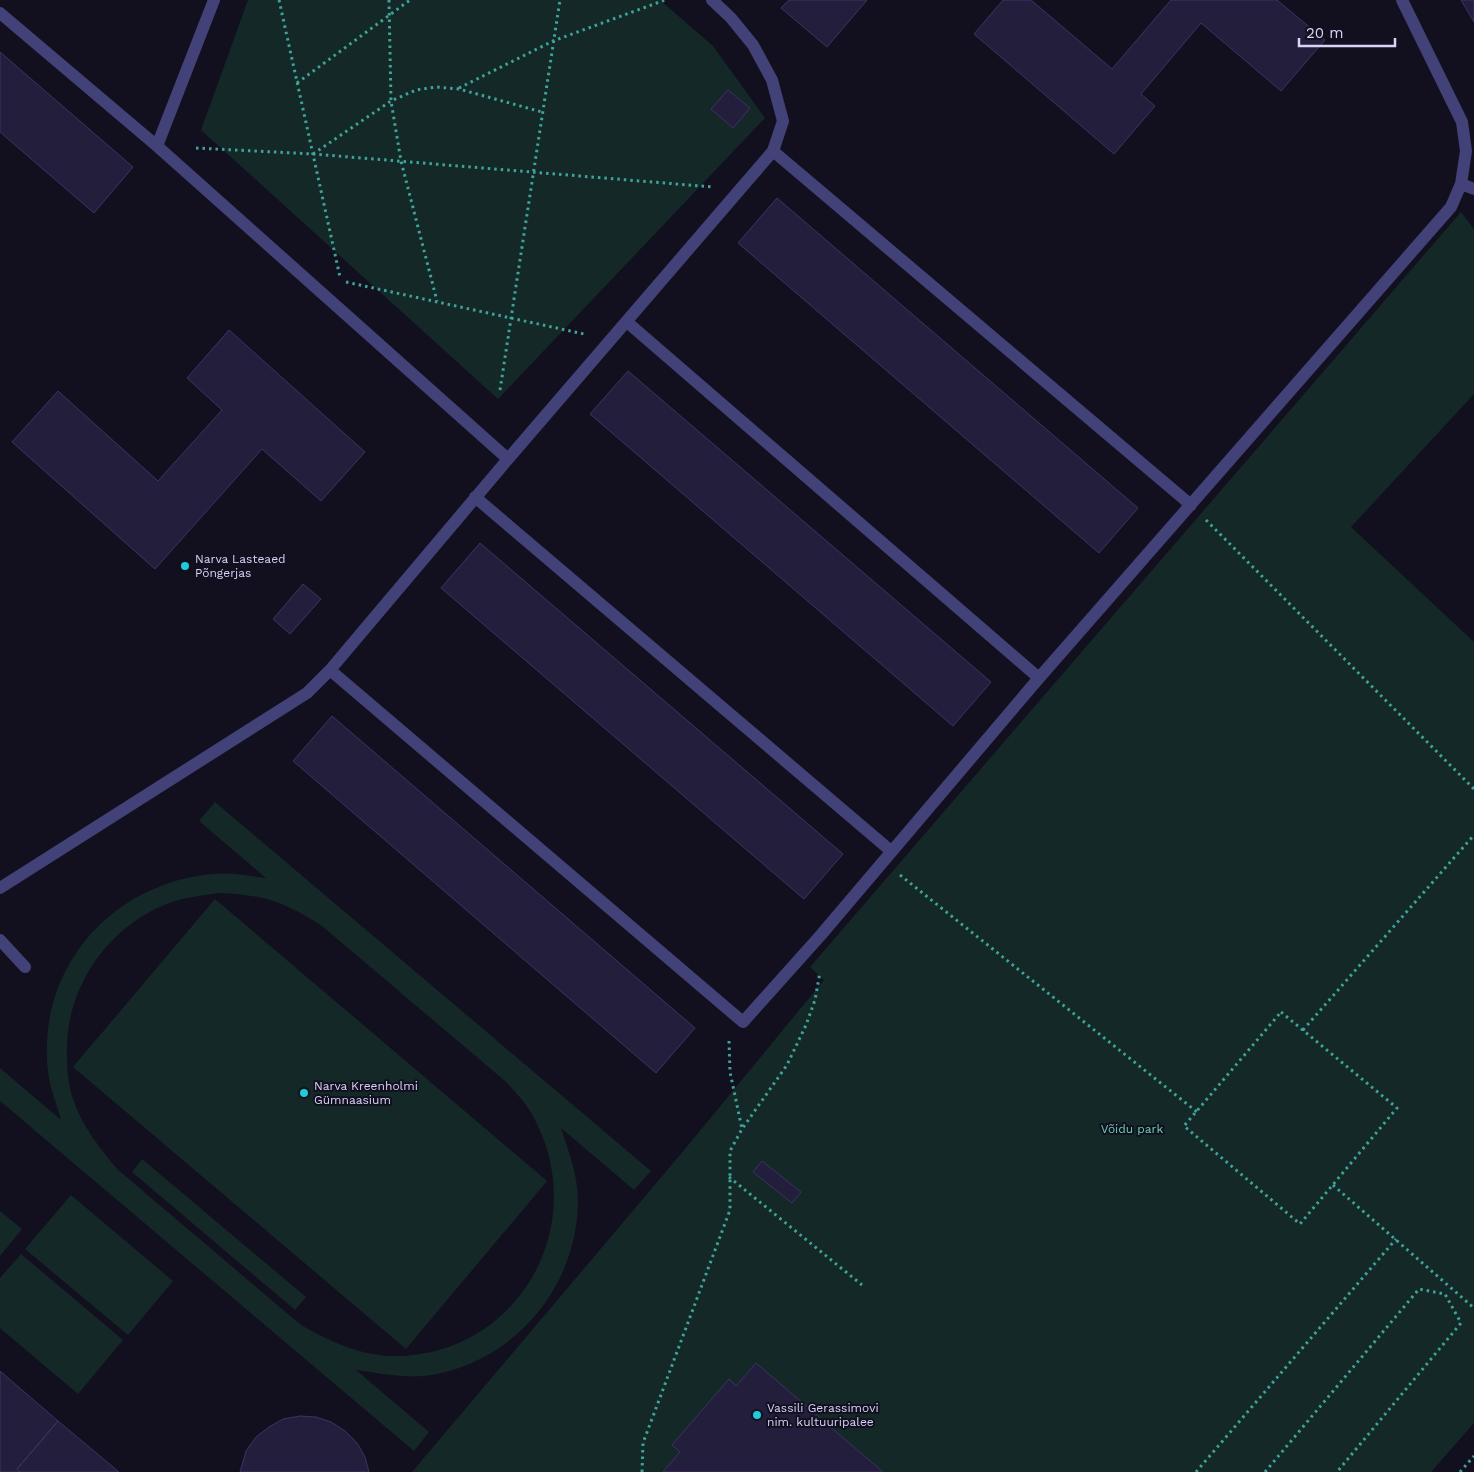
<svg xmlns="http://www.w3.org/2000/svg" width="1474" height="1472" viewBox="0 0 1474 1472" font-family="'Work Sans',sans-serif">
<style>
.green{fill:#132827;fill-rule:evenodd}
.building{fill:#241e3d;stroke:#3c3366}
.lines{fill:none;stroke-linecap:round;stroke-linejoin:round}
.path{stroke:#3ea39a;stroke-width:3;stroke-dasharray:2.5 4;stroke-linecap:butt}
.service{stroke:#424178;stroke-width:12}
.poi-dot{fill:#1eccda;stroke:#12101f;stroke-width:2}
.labels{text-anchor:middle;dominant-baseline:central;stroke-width:4;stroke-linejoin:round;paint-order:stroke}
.poi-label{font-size:12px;fill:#d7d3f9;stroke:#12101f;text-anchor:start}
.park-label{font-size:12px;fill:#6acfb3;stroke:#12101f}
</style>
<rect width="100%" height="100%" fill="#12101f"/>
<path class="green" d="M248,0H660L713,46L765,118L498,399L201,130Z
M1461,212L1474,229V394L1351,527L1474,642V1423L1431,1472H412L680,1155L824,980L810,967Z
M215,802L651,1171L634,1190L561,1128C569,1153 578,1175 578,1202C577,1289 511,1366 424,1376C400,1378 379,1373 356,1370L429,1432L414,1451L0,1101V1068L61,1120C57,1104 50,1089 48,1072C36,969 111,883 213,874C231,872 248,876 266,878L199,821ZM220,893C265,895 284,902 322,926L505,1081C516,1093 528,1105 535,1120C590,1226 519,1353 398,1356C363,1357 331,1342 301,1325L117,1169C99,1147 82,1126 73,1099C66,1078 66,1053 68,1031C76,972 116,922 172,902C187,897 204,895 220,893Z
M215,899L547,1181L406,1349L73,1067Z
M142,1159L306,1297L295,1310L132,1172Z
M71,1195L173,1281L128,1335L25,1249Z
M0,1211L22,1229L0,1256Z
M21,1254L123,1340L78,1394L0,1328V1278Z"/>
<path class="building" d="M789,0H867L827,47L781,8Z
M1003,0H1031L1112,69L1171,0H1277L1325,40L1281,91L1201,23L1141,94L1155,106L1114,154L974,34Z
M1461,0H1474V22Z
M0,52L133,167L94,213L0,132Z
M728,90L750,108L733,128L711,109Z
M777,198L1138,508L1099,553L738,243Z
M229,330L365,452L321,501L262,449L155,569L12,442L58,391L158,481L222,410L187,378Z
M628,371L991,682L953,726L590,414Z
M480,543L843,854L804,899L441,588Z
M303,584L321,599L290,634L273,619Z
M332,716L695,1028L656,1073L293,761Z
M762,1161L801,1192L792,1203L753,1172Z
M756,1363L883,1472H663L680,1452L672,1445L729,1379L736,1386Z
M0,1371L58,1421L17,1469L20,1472H0Z
M300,1416L316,1417L331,1422L345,1431L357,1443L365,1457L369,1472H240L246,1451L256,1437L269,1427L283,1419Z
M58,1421L119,1472H20L17,1469Z"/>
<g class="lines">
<path class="path" d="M279,0L340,277
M389,0L391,101L401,161L437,301
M297,83L410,0
M459,88L553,41L665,0
M196,148L313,154L713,187
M313,154L391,101L416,90L436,87L459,89L542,112
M346,282L584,334
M500,390L560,0
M1206,520L1474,789
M900,875L1197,1112
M1281,1012L1397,1108L1300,1224L1184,1126Z
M1303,1030L1474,835
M729,1041L730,1072L742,1129
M729,1177L862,1285
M1333,1185L1474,1308
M642,1472L643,1443L730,1210V1151L742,1129L787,1065L806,1025L815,1000L820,972
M1196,1472L1396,1239
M1265,1472L1419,1289L1445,1294L1461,1323L1337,1472
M1460,1472L1474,1456"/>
<path class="service" d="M0,13L157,146L508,459L773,151L783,121L772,80L753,45L731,18L712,0
M157,146L214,0
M773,151L1191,505
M1461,184L1474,189
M627,322L1039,678
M475,497L891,851
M330,670L743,1022L820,936L1039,678L1451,207L1461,184L1466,151L1462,122L1402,0
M0,888L307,693L330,670L508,459
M0,940L25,967"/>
</g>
<g class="poi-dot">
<circle cx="185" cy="566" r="5"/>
<circle cx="304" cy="1093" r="5"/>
<circle cx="757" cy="1415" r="5"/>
</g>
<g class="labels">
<g class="poi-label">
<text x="195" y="559">Narva Lasteaed<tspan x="195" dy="14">Põngerjas</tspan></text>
<text x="314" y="1086">Narva Kreenholmi<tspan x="314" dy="14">Gümnaasium</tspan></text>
<text x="767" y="1408">Vassili Gerassimovi<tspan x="767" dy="14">nim. kultuuripalee</tspan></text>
</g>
<g class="park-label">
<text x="1132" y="1129">Võidu park</text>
</g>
</g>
<path d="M1299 38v8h96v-8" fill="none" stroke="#d7d3f9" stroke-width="2.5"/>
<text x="1306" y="38" font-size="15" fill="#d7d3f9" stroke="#12101f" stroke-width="4" paint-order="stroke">20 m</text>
</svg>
